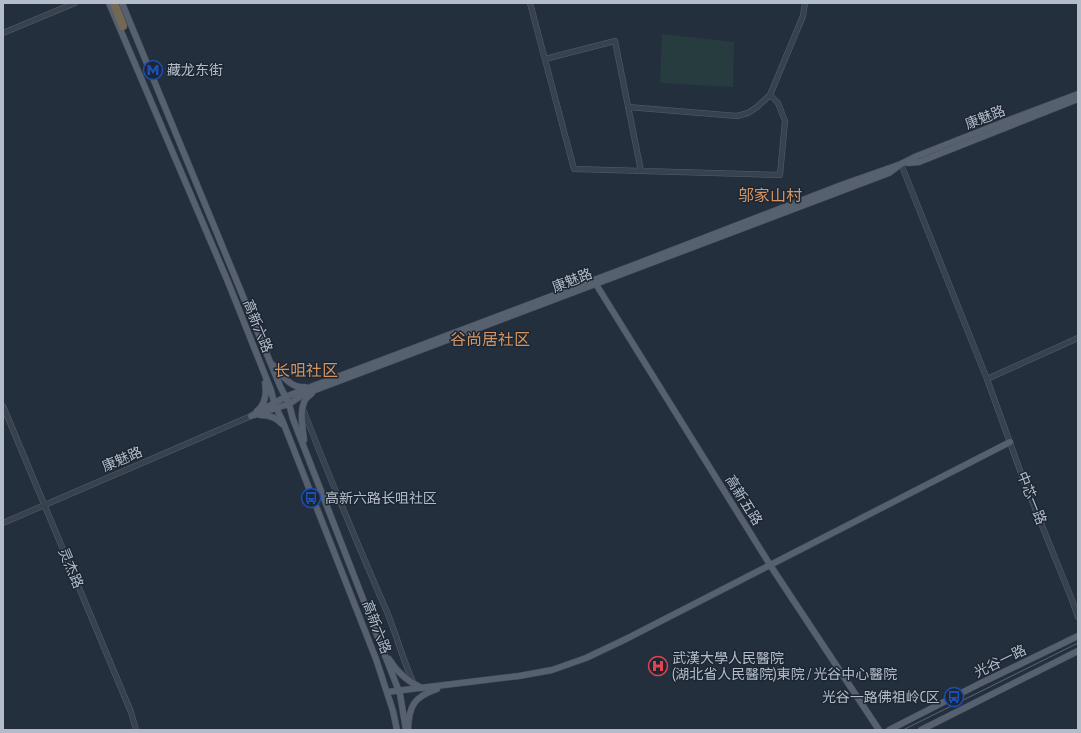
<svg xmlns="http://www.w3.org/2000/svg" width="1081" height="733" viewBox="0 0 1081 733" font-family="'Asap Condensed','Noto Sans SC',sans-serif">
<style>
.green{fill:#263c3f}
.lines{fill:none;stroke-linecap:round;stroke-linejoin:round}
.minor-casing{stroke:#565f6c;stroke-width:6}
.major-casing{stroke:#414a57;stroke-width:7}
.highway-casing{stroke:#434c59;stroke-width:9}
.minor{stroke:#38414e;stroke-width:5}
.major{stroke:#56606e;stroke-width:6}
.highway{stroke:#746855;stroke-width:8}
.tram{stroke:#5a6575;stroke-width:1}
.labels{text-anchor:middle;dominant-baseline:central;stroke-width:3;stroke-linejoin:round;paint-order:stroke}
.poi-label{font-size:14px;fill:#b4bcc9;stroke:#1d2633;text-anchor:start}
.street-label{font-size:14px;fill:#b4bcc9;stroke:#1d2633}
.quarter-label{font-size:16px;fill:#d59563;stroke:#1d2633}
</style>
<rect width="100%" height="100%" fill="#242f3e"/>
<path class="green" d="M662,34L734,42L733,87L660,83Z"/>
<g class="lines">
<defs>
<path id="minor" d="M530,3L574,169L780,175L785,121L778,103L770,95
M3,33L75,3
M545,59L615,41L641,171
M628,107L737,116L748,113L757,107L770,95L803,16L805,3
M901,164L987,379L1022,476L1072,600L1078,617
M987,379L1078,338
M3,406L131,712L136,730
M303,409C329,477 358,545 387,612C397,636 403,661 414,684
M3,523L251,416"/>
<path id="major" d="M109,3L228,282L271,390L274,403L283,422L376,659L393,711L397,730
M122,3L280,386L289,404L293,419L400,694L406,730
M908,163L919,162L1078,99
M901,164L889,173L302,395L289,404L251,416L285,397L313,386L639,263L844,184Z
M901,164L917,156L1001,123L1078,94
M594,281L772,568L879,730
M273,365C282,375 291,389 305,387
M257,411C265,405 267,393 265,383
M260,415C269,415 277,418 282,424
M304,440C303,428 299,412 305,400C307,397 310,395 312,393
M389,659C397,672 408,682 422,688
M387,692L519,676L552,670L586,658L626,639L1010,442
M408,730C409,705 414,697 437,689
M889,730L979,684L1078,636
M921,730L1078,651"/>
<path id="highway" d="M114,3L123,26"/>
</defs>
<use href="#minor" class="minor-casing"/>
<use href="#major" class="major-casing"/>
<use href="#highway" class="highway-casing"/>
<use href="#minor" class="minor"/>
<use href="#major" class="major"/>
<use href="#highway" class="highway"/>
<path class="tram" d="M903,730L1078,643"/>
</g>
<defs>
<symbol id="metro-ring" viewBox="-11 -11 22 22"><circle r="9.5" fill="#1d2633" stroke="#1a4fb4" stroke-width="1.5"/><path d="M-5.5 5V-5H-3L0 0L3-5H5.5V5H3V-.5L0 4L-3-.5V5Z" fill="#1a4fb4"/></symbol>
<symbol id="bus-ring" viewBox="-11 -11 22 22"><circle r="9.5" fill="#1d2633" stroke="#1a4fb4" stroke-width="1.5"/><path d="M-5-6H5V4H4V6H2V4H-2V6H-4V4H-5ZM-3.5-4V0h7V-4ZM-3.5 1.2v1.5H-2V1.2ZM2 1.2v1.5H3.5V1.2Z" fill="#1a4fb4"/></symbol>
<symbol id="hospital-ring" viewBox="-11 -11 22 22"><circle r="9.5" fill="#1d2633" stroke="#e0444e" stroke-width="1.5"/><path d="M-5-5h3v3.5h4V-5h3V5h-3V1.5h-4V5h-3Z" fill="#e0444e"/></symbol>
</defs>
<g fill-rule="evenodd">
<use href="#metro-ring" x="142" y="59" width="22" height="22"/>
<use href="#bus-ring" x="300" y="487" width="22" height="22"/>
<use href="#hospital-ring" x="647" y="655" width="22" height="22"/>
<use href="#bus-ring" x="943" y="686" width="22" height="22"/>
</g>
<g class="labels">
<g class="poi-label">
<text x="167" y="70">藏龙东街</text>
<text x="325" y="498">高新六路长咀社区</text>
<text x="672" y="658">武漢大學人民醫院<tspan x="672" dy="16">(湖北省人民醫院)東院 / 光谷中心醫院</tspan></text>
<text x="940" y="697" text-anchor="end">光谷一路佛祖岭C区</text>
</g>
<g class="street-label">
<text transform="translate(985 117) rotate(-21)">康魅路</text>
<text transform="translate(572 280) rotate(-21)">康魅路</text>
<text transform="translate(258 326) rotate(68)">高新六路</text>
<text transform="translate(122 459) rotate(-23)">康魅路</text>
<text transform="translate(1032 498) rotate(68)">中芯一路</text>
<text transform="translate(744 500) rotate(58)">高新五路</text>
<text transform="translate(71 568) rotate(67)">灵杰路</text>
<text transform="translate(377 627) rotate(69)">高新六路</text>
<text transform="translate(1000 661) rotate(-26)">光谷一路</text>
</g>
<g class="quarter-label">
<text x="770" y="195">邬家山村</text>
<text x="490" y="339">谷尚居社区</text>
<text x="306" y="370">长咀社区</text>
</g>
</g>
<rect width="1081" height="733" fill="none" stroke="#b4bcc9" stroke-width="8"/>
</svg>
